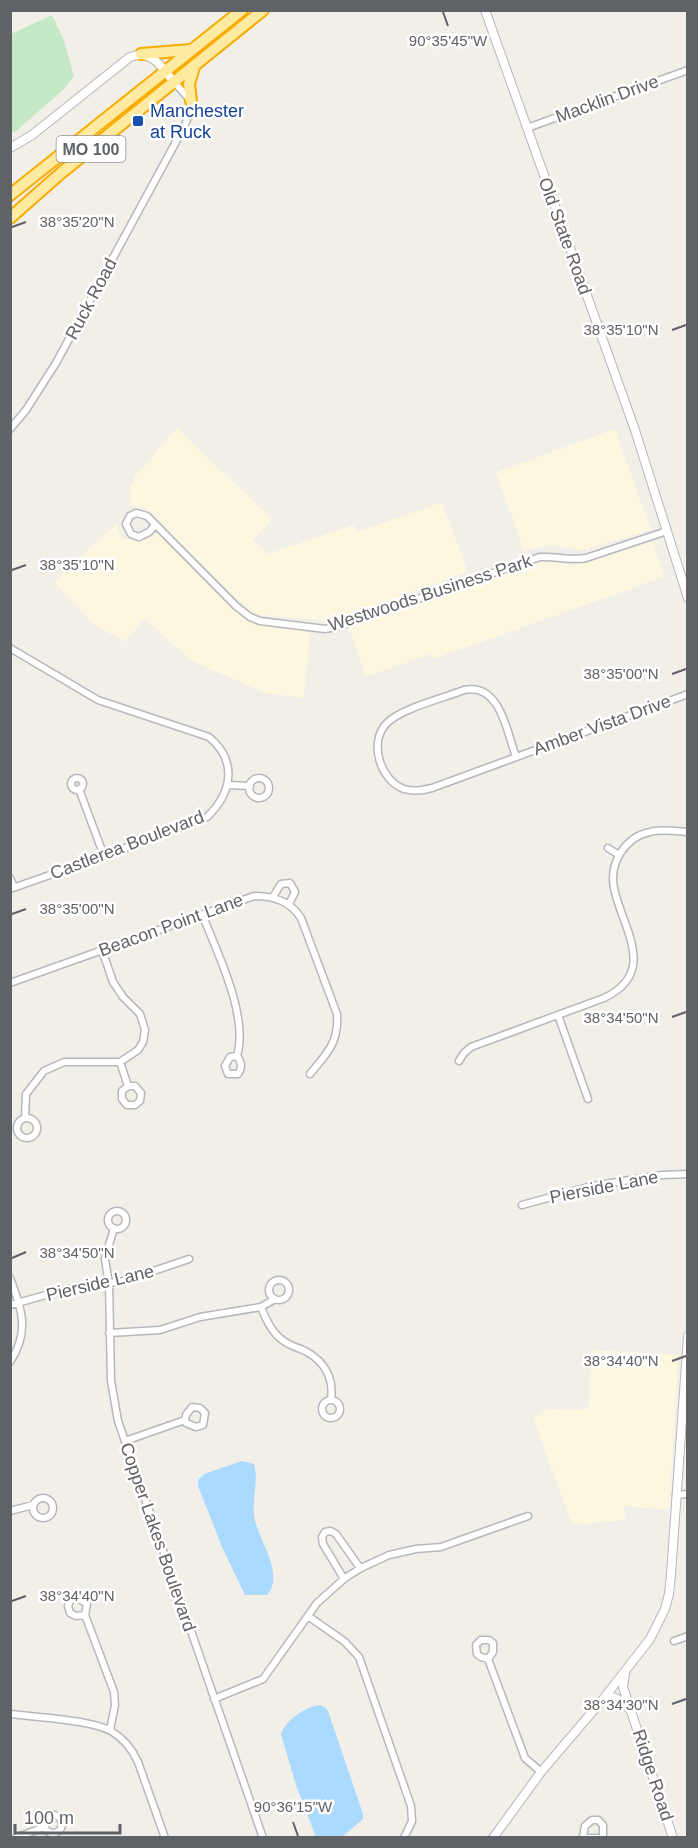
<svg xmlns="http://www.w3.org/2000/svg" width="698" height="1848" viewBox="0 0 698 1848" font-family="Arial,sans-serif">
<style>
.commercial{fill:#fef7e0}
.green{fill:#c5e8c5}
.water{fill:#aadaff}
.lines{fill:none;stroke-linecap:round;stroke-linejoin:round}
.minor-casing{stroke:#b5b8bc;stroke-width:9}
.tertiary-casing{stroke:#b5b8bc;stroke-width:10}
.trunk-casing{stroke:#f9ab00;stroke-width:14}
.minor{stroke:#fff;stroke-width:6}
.tertiary{stroke:#fff;stroke-width:8}
.trunk{stroke:#feeaa1;stroke-width:10}
.ticks{fill:none;stroke:#5f6368;stroke-width:2}
.transit-dot{fill:#1a4fb4;stroke:#fff;stroke-width:2}
.labels{text-anchor:middle;dominant-baseline:central;stroke-width:5;stroke-linejoin:round;paint-order:stroke}
.shield{fill:#fff;stroke:#8f9295;stroke-width:1.5}
.shield-label{font-size:16px;font-weight:bold;fill:#5f6368}
.street-label{font-size:18px;fill:#5f6368;stroke:#fff}
.transit-label{font-size:18px;fill:#164399;stroke:#fff;text-anchor:start}
.ticks-label{font-size:15px;text-anchor:middle;fill:#5f6368;stroke:#fff;stroke-width:5;stroke-linejoin:round;paint-order:stroke}
</style>
<rect width="100%" height="100%" fill="#f1efe8"/>
<path class="commercial" d="M177,428L272,519L253,540L268,554L353,525L357,532L442,502L468,572L332,621L269,616L251,612L144,508L130,505V487L136,475Z
M615,429L651,530L581,550L549,545L524,551L496,472Z
M116,524L122,538L134,541L148,539L158,534L231,607L246,620L261,625L310,632L304,698L265,693L190,660L145,618L126,642L96,626L54,582Z
M652,542L664,577L433,659L431,654L366,677L349,628L536,561L551,560L571,565L582,564Z
M591,1350L678,1355L669,1510L624,1506L625,1520L572,1525L533,1417L549,1409L580,1410L589,1407Z"/>
<path class="green" d="M52,15L64,41L74,76L63,90L16,131L11,133V34Z"/>
<path class="water" d="M242,1461L254,1464C260,1484 249,1504 256,1524C262,1544 284,1577 267,1595H245L222,1547L198,1486V1480L204,1474Z
M319,1705L325,1707L328,1711L363,1814V1819L342,1837H316L296,1785L281,1734C286,1720 304,1708 319,1705Z"/>
<g class="lines">
<defs>
<path id="minor" d="M527,128L688,70
M10,429L26,410L56,363L184,127L188,117L191,101L174,82
M155,525L149,532L139,537L131,534L126,524L130,516L136,513L147,516L236,606L250,617L260,621L325,629L336,627L540,557C556,556 571,561 586,558L667,531
M10,648L98,700L209,737C238,761 232,793 207,817L104,856L10,889
M516,757C507,732 500,682 464,690C444,698 402,708 387,723C368,742 380,780 404,789C414,792 423,790 432,788L688,694
M71 784a6 6 0 1 1 12 0a6 6 0 1 1-12 0Z
M249 788a10 10 0 1 1 20 0a10 10 0 1 1-20 0Z
M229,785L250,786
M79,789L104,856
M608,848L619,855
M10,878L14,887
M273,897L281,884L290,883L295,892L289,904
M202,914C217,952 249,1016 237,1056L230,1057L225,1066L228,1074H238C243,1067 241,1062 237,1056
M10,983L254,896C274,896 290,901 301,918L337,1014C339,1043 327,1053 310,1074
M558,1015L588,1099
M459,1061L464,1053L471,1047L604,998C659,972 622,928 614,888C609,863 625,837 650,832C662,829 675,831 688,832
M120,1062L128,1086L122,1091V1099L127,1105H135L140,1101L141,1093L135,1086H128
M25,1118L26,1094L44,1071L64,1062H120L138,1050L143,1042L145,1030L140,1014L123,997L113,982L102,950
M17 1128a10 10 0 1 1 20 0a10 10 0 1 1-20 0Z
M522,1205L592,1186L662,1175L688,1174
M108 1220a9 9 0 1 1 18 0a9 9 0 1 1-18 0Z
M114,1228L105,1259L109,1284L111,1381L118,1421L263,1838
M10,1278C22,1309 30,1332 10,1362
M269 1290a10 10 0 1 1 20 0a10 10 0 1 1-20 0Z
M10,1305L67,1289L124,1281L189,1259
M261,1307C266,1319 271,1331 281,1339C289,1346 298,1347 307,1352C325,1362 334,1379 331,1400
M109,1333L160,1330L200,1317L261,1307L275,1299
M322 1409a9 9 0 1 1 18 0a9 9 0 1 1-18 0Z
M125,1441L185,1420L186,1415L192,1407L200,1408L205,1413L203,1425L196,1427L186,1423L185,1420
M676,1495L688,1494
M33 1508a10 10 0 1 1 20 0a10 10 0 1 1-20 0Z
M10,1511L33,1505
M344,1579L323,1544L322,1537L325,1532L331,1531L336,1534L360,1568
M85,1615L76,1616L70,1613L68,1606L71,1599L78,1598L87,1604L85,1615L114,1692L115,1705L110,1730
M308,1616L345,1642L359,1657L411,1806L412,1821L404,1838
M674,1641L688,1636
M488,1659L481,1657L477,1654L476,1645L481,1640H489L493,1643V1652L488,1659L525,1758L541,1772
M214,1699L263,1679L317,1603L345,1578L361,1568L389,1555L416,1549L441,1547L528,1516
M10,1714C35,1717 92,1720 111,1731C123,1738 132,1749 138,1762L165,1838
M44 1824a9 9 0 1 1 18 0a9 9 0 1 1-18 0Z
M583,1837L585,1826L592,1820H598L603,1825V1838
M15,1838L45,1827
M582,1838H599"/>
<path id="tertiary" d="M485,10L635,430L688,598
M10,148L32,135L130,57C153,49 161,67 174,82
M625,1674L623,1687L673,1838
M604,1698C615,1694 622,1701 630,1710
M493,1838L541,1772L604,1698L650,1639L665,1609L669,1594L671,1574L688,1336"/>
<path id="trunk" d="M141,54L190,50
M191,101L189,84L194,67
M10,195L242,10
M10,218L61,173L263,10"/>
</defs>
<use href="#minor" class="minor-casing"/>
<use href="#tertiary" class="tertiary-casing"/>
<use href="#trunk" class="trunk-casing"/>
<use href="#minor" class="minor"/>
<use href="#tertiary" class="tertiary"/>
<use href="#trunk" class="trunk"/>
</g>
<path class="ticks" d="M443,12L448,26M12,227L26,222M672,330L686,325M12,570L26,565M672,674L686,669M12,914L26,909M672,1017L686,1012M12,1258L26,1252M672,1361L686,1356M12,1601L26,1596M672,1704L686,1699M293,1822L298,1836"/>
<rect class="transit-dot" x="132" y="115" width="12" height="12" rx="3"/>
<g class="labels">
<rect class="shield" x="56.5" y="136" width="69" height="26" rx="4.5"/>
<g class="shield-label">
<text x="91" y="149">MO 100</text>
</g>
<g class="street-label">
<text transform="translate(607 99) rotate(-20)">Macklin Drive</text>
<text transform="translate(565 236) rotate(70)">Old State Road</text>
<text transform="translate(91 299) rotate(-62)">Ruck Road</text>
<text transform="translate(430 593) rotate(-18)">Westwoods Business Park</text>
<text transform="translate(602 725) rotate(-20)">Amber Vista Drive</text>
<text transform="translate(127 845) rotate(-21)">Castlerea Boulevard</text>
<text transform="translate(171 925) rotate(-20)">Beacon Point Lane</text>
<text transform="translate(604 1187) rotate(-11)">Pierside Lane</text>
<text transform="translate(100 1283) rotate(-13)">Pierside Lane</text>
<text transform="translate(158 1537) rotate(71)">Copper Lakes Boulevard</text>
<text transform="translate(653 1775) rotate(72)">Ridge Road</text>
</g>
<g class="transit-label">
<text x="150" y="111">Manchester<tspan x="150" dy="21">at Ruck</tspan></text>
</g>
</g>
<g class="ticks-label">
<text x="448" y="46">90°35'45"W</text>
<text x="77" y="227">38°35'20"N</text>
<text x="621" y="335">38°35'10"N</text>
<text x="77" y="570">38°35'10"N</text>
<text x="621" y="679">38°35'00"N</text>
<text x="77" y="914">38°35'00"N</text>
<text x="621" y="1023">38°34'50"N</text>
<text x="77" y="1258">38°34'50"N</text>
<text x="621" y="1366">38°34'40"N</text>
<text x="77" y="1601">38°34'40"N</text>
<text x="621" y="1710">38°34'30"N</text>
<text x="293" y="1812">90°36'15"W</text>
</g>
<rect width="698" height="1848" fill="none" stroke="#5f6368" stroke-width="24"/>
<path d="M15 1824v9h105v-9" fill="none" stroke="#5f6368" stroke-width="3"/>
<text x="24" y="1824" font-size="18" fill="#5f6368" stroke="#ffffff" stroke-width="4.5" paint-order="stroke">100 m</text>
</svg>
